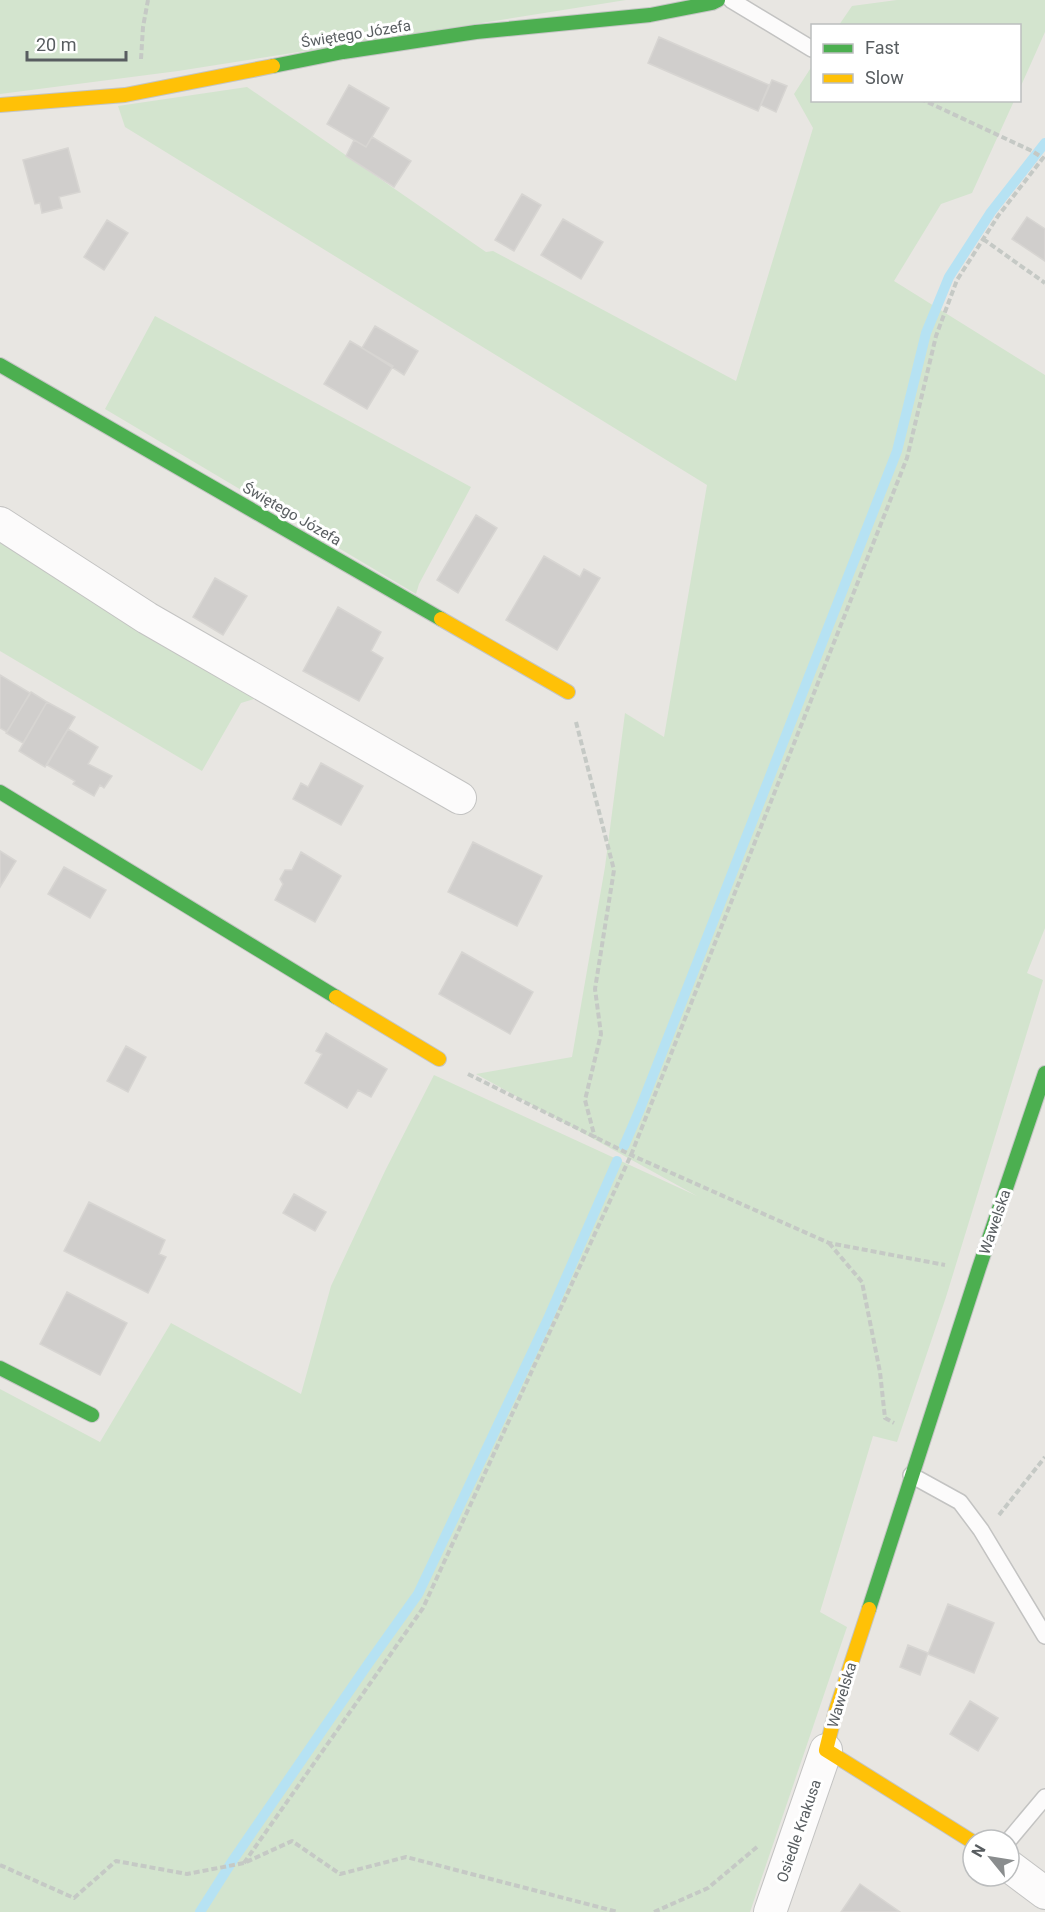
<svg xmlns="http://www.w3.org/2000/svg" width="1045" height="1912" viewBox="0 0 1045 1912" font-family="Roboto,sans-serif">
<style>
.green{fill:#d3e4ce}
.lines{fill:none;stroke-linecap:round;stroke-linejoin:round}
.stream{stroke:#b6e2f3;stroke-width:10}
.building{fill:#d0cecc;stroke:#d7d5d2;stroke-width:1.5}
.lane-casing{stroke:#c3c3c2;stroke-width:18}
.street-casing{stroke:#c3c3c2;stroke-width:34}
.fast-casing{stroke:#c4c5c4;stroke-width:16}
.slow-casing{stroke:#c4c5c4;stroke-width:16}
.path{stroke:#c5c9c5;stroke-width:4;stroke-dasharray:6 3;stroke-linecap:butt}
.lane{stroke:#fcfbfb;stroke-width:15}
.street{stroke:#fcfbfb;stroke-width:32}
.fast{stroke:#4caf50;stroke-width:14}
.slow{stroke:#ffc107;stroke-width:14}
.labels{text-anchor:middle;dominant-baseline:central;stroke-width:6;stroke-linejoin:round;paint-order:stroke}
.street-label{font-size:15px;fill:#585d60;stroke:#fff}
</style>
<rect width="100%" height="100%" fill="#e8e6e2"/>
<path class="green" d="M0,0H626L178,71L0,94Z
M897,0H1045V32L1020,88V26L839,25L852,6Z
M812,66V100L1014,101L972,193L941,204L894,281L1045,375V928L1027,973L1043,980L946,1297L897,1442L873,1436L820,1612L847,1627L750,1912H0V1389L100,1442L171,1323L301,1394L331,1286L385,1171L434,1075L697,1196L476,1074L572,1057L605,867L625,713L664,737L707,485L125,127L118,106L247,87L486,252L493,251L736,381L813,128L794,94Z
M155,316L471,487L419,584L416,594L105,409Z
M0,531L249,683L254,699L241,703L202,771L0,651Z"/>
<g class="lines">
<path class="stream" d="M624,1146L640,1109L897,451L926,333L949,277L991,212L1045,143
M200,1912L233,1860L368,1664L418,1594L547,1321L617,1161"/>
</g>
<path class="building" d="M659,37L769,85L758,111L648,63Z
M772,80L787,86L776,112L761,105Z
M349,85L389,108L366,147L327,124Z
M372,137L411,161L394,187L346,156L354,140L366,147Z
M68,148L80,192L59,197L62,208L42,213L40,203L35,204L23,160Z
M522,194L541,205L514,251L495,240Z
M1027,217L1045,229V261L1012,239Z
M563,219L603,242L581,279L541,255Z
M107,220L128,233L104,270L84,257Z
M375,326L418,351L404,375L362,348Z
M350,341L393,366L367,409L324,384Z
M476,515L497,528L458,593L437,580Z
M544,556L580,577L584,569L600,578L557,650L506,620Z
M215,578L247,596L223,635L193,617Z
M338,607L381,632L371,651L383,658L359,701L303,671Z
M0,675L30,693L7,732L0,728Z
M31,692L47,702L23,743L6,733Z
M47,702L75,717L45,767L19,751Z
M68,729L98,747L88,764L112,776L104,788L100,785L94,796L73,784L75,781L47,765Z
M321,763L363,786L341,825L293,799L301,783L308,787Z
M473,842L542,876L517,926L448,892Z
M0,851L16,861L0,887Z
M301,852L341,876L315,922L275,900L283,884L280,879L285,870H292Z
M64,867L106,890L90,918L48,894Z
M462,952L533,992L510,1034L439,994Z
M326,1033L387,1069L371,1097L358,1090L347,1108L305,1083L322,1054L316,1051Z
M126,1046L146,1057L128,1092L107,1081Z
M294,1194L326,1212L315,1231L283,1213Z
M89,1202L165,1240L159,1254L166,1257L148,1293L64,1251Z
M67,1292L127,1323L100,1375L40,1344Z
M948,1604L994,1623L974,1673L928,1654Z
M908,1645L928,1653L920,1675L900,1667Z
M970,1701L998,1718L978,1751L950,1734Z
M860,1884L900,1912H841Z"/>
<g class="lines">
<defs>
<path id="lane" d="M731,0L812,49
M911,1475L960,1502L981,1530L1045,1636
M1009,1840L1045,1797"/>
<path id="street" d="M0,523L147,618L460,798
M1009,1866L1045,1893
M770,1912L826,1750"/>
<path id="fast" d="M273,66L343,52L476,32L650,15L712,3L718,0
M0,365L441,619
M0,792L336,997
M0,1368L92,1415
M869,1609L979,1268L1045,1073"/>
<path id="slow" d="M0,105L125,95L273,66
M441,619L568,692
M336,997L439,1059
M869,1609L836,1710L826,1750L973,1842"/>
</defs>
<use href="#lane" class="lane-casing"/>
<use href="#street" class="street-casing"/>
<use href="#fast" class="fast-casing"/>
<use href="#slow" class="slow-casing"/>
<path class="path" d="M141,59L143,27L148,0
M983,239L1045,283
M576,722L614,870L595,989L601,1034L585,1100L595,1138
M468,1074L631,1155L829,1243L945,1265
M829,1243L862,1282L880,1372L885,1418L894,1423
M999,1515L1045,1457
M244,1863L423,1608L631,1155L907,458L936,336L957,280L998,216L1043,158L1032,151L923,100
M0,1865L74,1898L116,1861L187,1874L244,1863L292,1841L340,1874L406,1857L618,1912
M654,1912L708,1888L757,1847"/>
<use href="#lane" class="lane"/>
<use href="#street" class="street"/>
<use href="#fast" class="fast"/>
<use href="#slow" class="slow"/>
</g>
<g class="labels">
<g class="street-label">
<text transform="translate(356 34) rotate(-9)">Świętego Józefa</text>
<text transform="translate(292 514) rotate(30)">Świętego Józefa</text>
<text transform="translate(995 1222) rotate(-71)">Wawelska</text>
<text transform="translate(842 1695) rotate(-73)">Wawelska</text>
<text transform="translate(799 1831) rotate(-71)">Osiedle Krakusa</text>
</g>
</g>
<rect x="811" y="24" width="210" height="78" fill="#ffffff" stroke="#bcbebf" stroke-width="1.5"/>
<rect x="823" y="44" width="30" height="9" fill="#4caf50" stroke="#bcbebf" stroke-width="1.5"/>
<text x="865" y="54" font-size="18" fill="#585d60">Fast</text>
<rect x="823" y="74" width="30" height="9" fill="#ffc107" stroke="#bcbebf" stroke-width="1.5"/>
<text x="865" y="84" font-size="18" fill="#585d60">Slow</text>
<g transform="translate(991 1858) rotate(300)"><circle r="28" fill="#ffffff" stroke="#bcbebf" stroke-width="1.5"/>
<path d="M0-4.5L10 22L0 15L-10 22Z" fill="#8a8d8e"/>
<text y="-9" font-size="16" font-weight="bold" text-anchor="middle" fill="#585d60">N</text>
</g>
<path d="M27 51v9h99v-9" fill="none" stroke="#585d60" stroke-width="3"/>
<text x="36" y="51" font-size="18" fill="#585d60" stroke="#ffffff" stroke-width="4.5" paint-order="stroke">20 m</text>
</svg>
